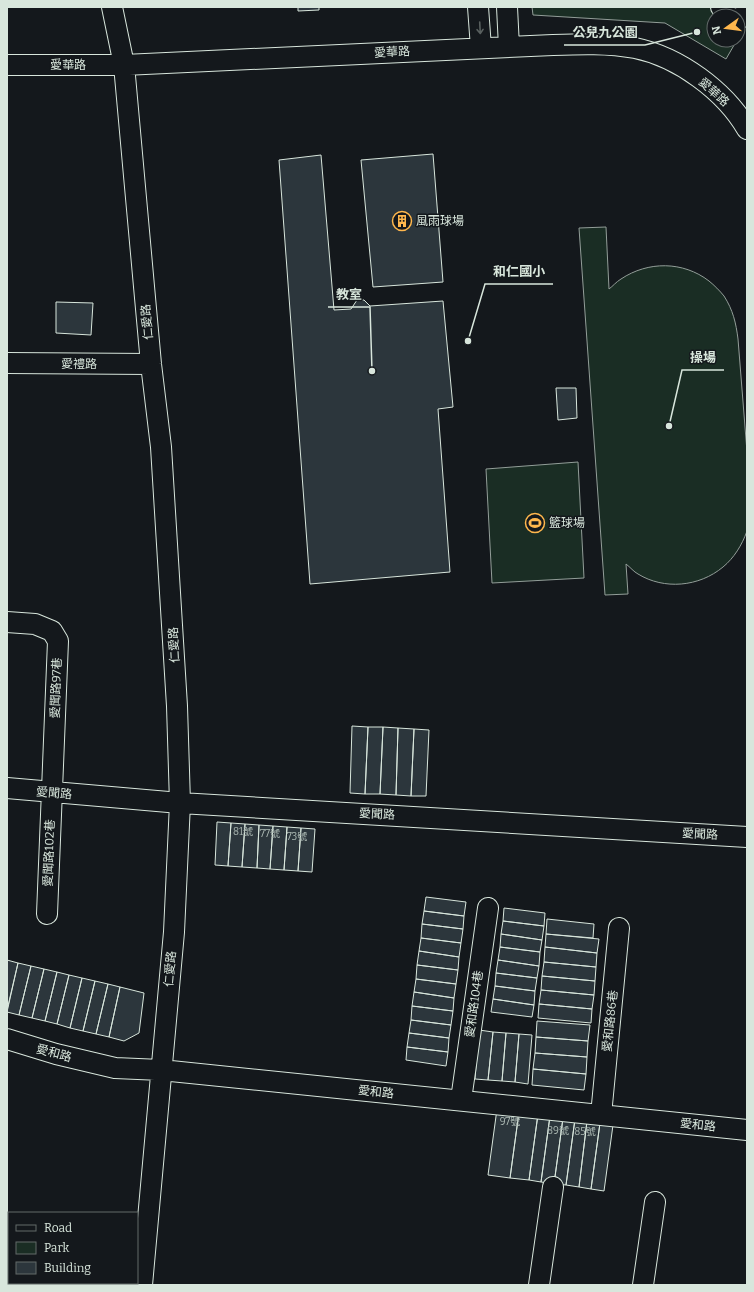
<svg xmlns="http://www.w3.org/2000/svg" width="754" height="1292" viewBox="0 0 754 1292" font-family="Bitter,'Noto Sans TC',serif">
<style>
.green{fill:#1a2d24;stroke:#939e99}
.building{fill:#2c363c;stroke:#d8e6dc}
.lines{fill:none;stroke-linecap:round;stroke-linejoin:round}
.minor-casing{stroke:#d8e6dc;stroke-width:22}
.minor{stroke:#14181c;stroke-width:20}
.oneway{stroke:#59605f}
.labels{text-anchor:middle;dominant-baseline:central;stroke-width:3;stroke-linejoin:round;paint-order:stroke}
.number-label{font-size:10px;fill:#adbab4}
.street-label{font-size:12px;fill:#d8e6dc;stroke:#14181c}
.poi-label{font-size:12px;fill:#d8e6dc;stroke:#14181c;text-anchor:start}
.leader{fill:none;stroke:#d8e6dc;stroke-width:1.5}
.callout-dot{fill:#d8e6dc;stroke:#14181c;stroke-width:1.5}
.callout-label{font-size:13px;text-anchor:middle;font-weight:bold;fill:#d8e6dc;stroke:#14181c;stroke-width:3;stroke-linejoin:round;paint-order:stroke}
</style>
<rect width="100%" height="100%" fill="#14181c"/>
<path class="green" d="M532,7H709L720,16H714V40H737L726,59L665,23L533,15Z
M606,227L609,289C613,286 616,282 621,279C648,261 683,261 709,281C714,285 720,291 724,296C733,310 736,323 738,339L747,452V531C742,545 734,558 723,567C699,587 664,590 638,574C634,572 630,567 626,564L628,594L605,595L579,228Z
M578,462L584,578L492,583L486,469Z"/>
<path class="building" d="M298,7H319V10L298,11Z
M433,154L443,282L373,287L361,160Z
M321,155L334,310L351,309L357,300H364L370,306L443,301L453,407L438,409L450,572L310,584L279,160Z
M56,302L93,303L91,335L56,333Z
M556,388H576L577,418L558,420Z
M352,726L368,727L365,794L350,793Z
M368,727H383L380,794H365Z
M383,727L398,728L396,795L380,794Z
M398,728L414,729L411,796L396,795Z
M414,729L429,730L426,796H411Z
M217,822L231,823L228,866L215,865Z
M231,823L245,824L242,867L228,866Z
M245,824L259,825L257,868L242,867Z
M259,825L273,826L270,869L257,868Z
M273,826L287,827L284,870L270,869Z
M287,827L301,828L298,871L284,870Z
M301,828L315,829L312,872L298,871Z
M426,897L466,902L464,916L424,911Z
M504,908L545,913L544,926L503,921Z
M424,911L464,916L463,929L422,924Z
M547,919L594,924L593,938L546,934Z
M503,921L544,926L542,940L501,934Z
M422,924L463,929L461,943L421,938Z
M501,934L542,940L540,952L500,947Z
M546,934L599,939L597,953L545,947Z
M421,938L461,943L459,957L419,951Z
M500,947L540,952L539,966L498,960Z
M545,947L597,953L596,967L544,962Z
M419,951L459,957L458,970L417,965Z
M7,960L18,963L7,1010Z
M498,960L539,966L537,978L496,973Z
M544,962L596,967L595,981L542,976Z
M18,963L31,966L19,1015L7,1012Z
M417,965L458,970L456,984L416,979Z
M31,966L44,969L32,1018L19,1015Z
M44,969L57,972L45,1021L32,1018Z
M57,972L69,975L57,1024L45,1021Z
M496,973L537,978L535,991L495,986Z
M69,975L82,978L70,1028L57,1024Z
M542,976L595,981L594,995L541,990Z
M82,978L95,981L83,1031L70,1028Z
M416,979L456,984L454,998L414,992Z
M95,981L108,984L96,1034L83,1031Z
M108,984L120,987L109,1037L96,1034Z
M495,986L535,991L534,1005L493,999Z
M120,987L144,993L139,1033L124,1041L109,1037Z
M541,990L594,995L592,1009L539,1004Z
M414,992L454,998L453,1011L412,1006Z
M493,999L534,1005L532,1017L491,1012Z
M539,1004L592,1009L591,1023L538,1018Z
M412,1006L453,1011L451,1025L411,1020Z
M411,1020L451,1025L449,1038L409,1033Z
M537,1021L590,1025L588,1041L536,1037Z
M479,1030L493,1032L488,1080L475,1079Z
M493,1032L506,1033L502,1081L488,1080Z
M409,1033L449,1038L448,1052L407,1047Z
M506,1033L519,1034L515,1082L502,1081Z
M519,1034L532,1035L528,1084L515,1082Z
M536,1037L588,1041L587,1057L535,1053Z
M407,1047L448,1052L446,1066L406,1060Z
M535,1053L587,1057L586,1074L533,1069Z
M533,1069L586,1074L584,1090L532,1085Z
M497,1109L519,1112L510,1178L488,1175Z
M519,1112L538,1114L529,1180L510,1178Z
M538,1114L550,1116L541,1182L529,1180Z
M550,1116L563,1118L554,1184L541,1182Z
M563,1118L575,1119L566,1185L554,1184Z
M575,1119L587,1121L579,1187L566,1185Z
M587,1121L600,1123L591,1189L579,1187Z
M600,1123L613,1125L604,1191L591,1189Z"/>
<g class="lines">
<defs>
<path id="minor" d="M112,7L124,65L151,364L161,447L177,706L180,803L174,932L142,1285
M478,7L481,48
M507,7L509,47
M721,7L728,16
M738,18L747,16
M7,65H124L553,45C580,44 608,43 635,48C679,57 725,91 747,129
M7,363L151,364
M7,622L35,624L52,631L58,641L47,914
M7,788L180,803L747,837
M7,1039L56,1054L115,1068L161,1070L747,1130
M461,1100L488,908
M601,1115L619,928
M539,1285L553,1187
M643,1285L655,1202"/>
</defs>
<use href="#minor" class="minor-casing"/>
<use href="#minor" class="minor"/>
</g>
<defs><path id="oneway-shaft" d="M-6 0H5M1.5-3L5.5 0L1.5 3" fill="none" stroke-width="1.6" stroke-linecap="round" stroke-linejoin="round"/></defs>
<use class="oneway" href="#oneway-shaft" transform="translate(480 28) rotate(87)"/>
<defs>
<symbol id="building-ring" viewBox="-11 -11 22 22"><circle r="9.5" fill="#14181c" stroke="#ffb74d" stroke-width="1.5"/><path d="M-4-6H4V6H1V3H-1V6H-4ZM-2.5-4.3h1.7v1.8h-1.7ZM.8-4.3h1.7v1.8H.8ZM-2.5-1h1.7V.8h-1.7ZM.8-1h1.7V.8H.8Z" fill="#ffb74d"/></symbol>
<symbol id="stadium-ring" viewBox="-11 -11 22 22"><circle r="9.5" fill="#14181c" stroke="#ffb74d" stroke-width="1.5"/><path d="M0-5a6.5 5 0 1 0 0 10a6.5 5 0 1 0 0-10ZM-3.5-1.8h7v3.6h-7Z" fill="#ffb74d"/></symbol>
</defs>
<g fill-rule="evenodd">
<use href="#building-ring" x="391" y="210" width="22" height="22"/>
<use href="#stadium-ring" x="524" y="512" width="22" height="22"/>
</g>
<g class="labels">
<g class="number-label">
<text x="243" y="832">81號</text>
<text x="270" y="834">77號</text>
<text x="297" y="837">73號</text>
<text x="510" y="1122">97號</text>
<text x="558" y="1131">89號</text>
<text x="585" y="1132">85號</text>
</g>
<g class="street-label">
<text transform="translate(392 52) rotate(-3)">愛華路</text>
<text x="68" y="65">愛華路</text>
<text transform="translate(714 92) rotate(42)">愛華路</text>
<text transform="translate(147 322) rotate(-95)">仁愛路</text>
<text transform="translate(79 364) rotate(1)">愛禮路</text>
<text transform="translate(174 645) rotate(-93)">仁愛路</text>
<text transform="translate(56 688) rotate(-88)">愛聞路97巷</text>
<text transform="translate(54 793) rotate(5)">愛聞路</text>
<text transform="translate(377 814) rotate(3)">愛聞路</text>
<text transform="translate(700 834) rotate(3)">愛聞路</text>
<text transform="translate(49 853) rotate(-88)">愛聞路102巷</text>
<text transform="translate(170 969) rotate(-85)">仁愛路</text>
<text transform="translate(474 1004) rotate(-82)">愛和路104巷</text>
<text transform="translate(610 1021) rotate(-84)">愛和路86巷</text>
<text transform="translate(54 1053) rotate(15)">愛和路</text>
<text transform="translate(376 1092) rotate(6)">愛和路</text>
<text transform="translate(698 1125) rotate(6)">愛和路</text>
</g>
<g class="poi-label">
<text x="416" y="221">風雨球場</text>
<text x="549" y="523">籃球場</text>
</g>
</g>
<path class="leader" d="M697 32L645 45H564M468 341L485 284H553M372 371L370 307H328M669 426L682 370H724"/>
<g class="callout-dot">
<circle cx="697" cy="32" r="4"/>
<circle cx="468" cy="341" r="4"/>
<circle cx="372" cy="371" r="4"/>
<circle cx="669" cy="426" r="4"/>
</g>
<g class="callout-label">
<text x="605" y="37">公兒九公園</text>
<text x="519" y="276">和仁國小</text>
<text x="349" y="299">教室</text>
<text x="703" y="362">操場</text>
</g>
<rect width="754" height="1292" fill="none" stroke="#d8e6dc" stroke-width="16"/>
<rect x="8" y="1212" width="130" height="72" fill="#14181c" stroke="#626a69"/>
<rect x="16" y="1225" width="20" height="6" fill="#14181c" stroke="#626a69"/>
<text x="44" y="1232" font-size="12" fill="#d8e6dc">Road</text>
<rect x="16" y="1242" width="20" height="12" fill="#1a2d24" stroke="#626a69"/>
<text x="44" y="1252" font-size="12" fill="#d8e6dc">Park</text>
<rect x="16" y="1262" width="20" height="12" fill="#2c363c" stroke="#626a69"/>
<text x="44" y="1272" font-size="12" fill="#d8e6dc">Building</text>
<g transform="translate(726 28) rotate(256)"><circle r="19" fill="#14181c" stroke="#626a69"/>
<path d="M0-3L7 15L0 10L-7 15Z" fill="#ffb74d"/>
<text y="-6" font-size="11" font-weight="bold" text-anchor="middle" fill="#d8e6dc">N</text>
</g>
</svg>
